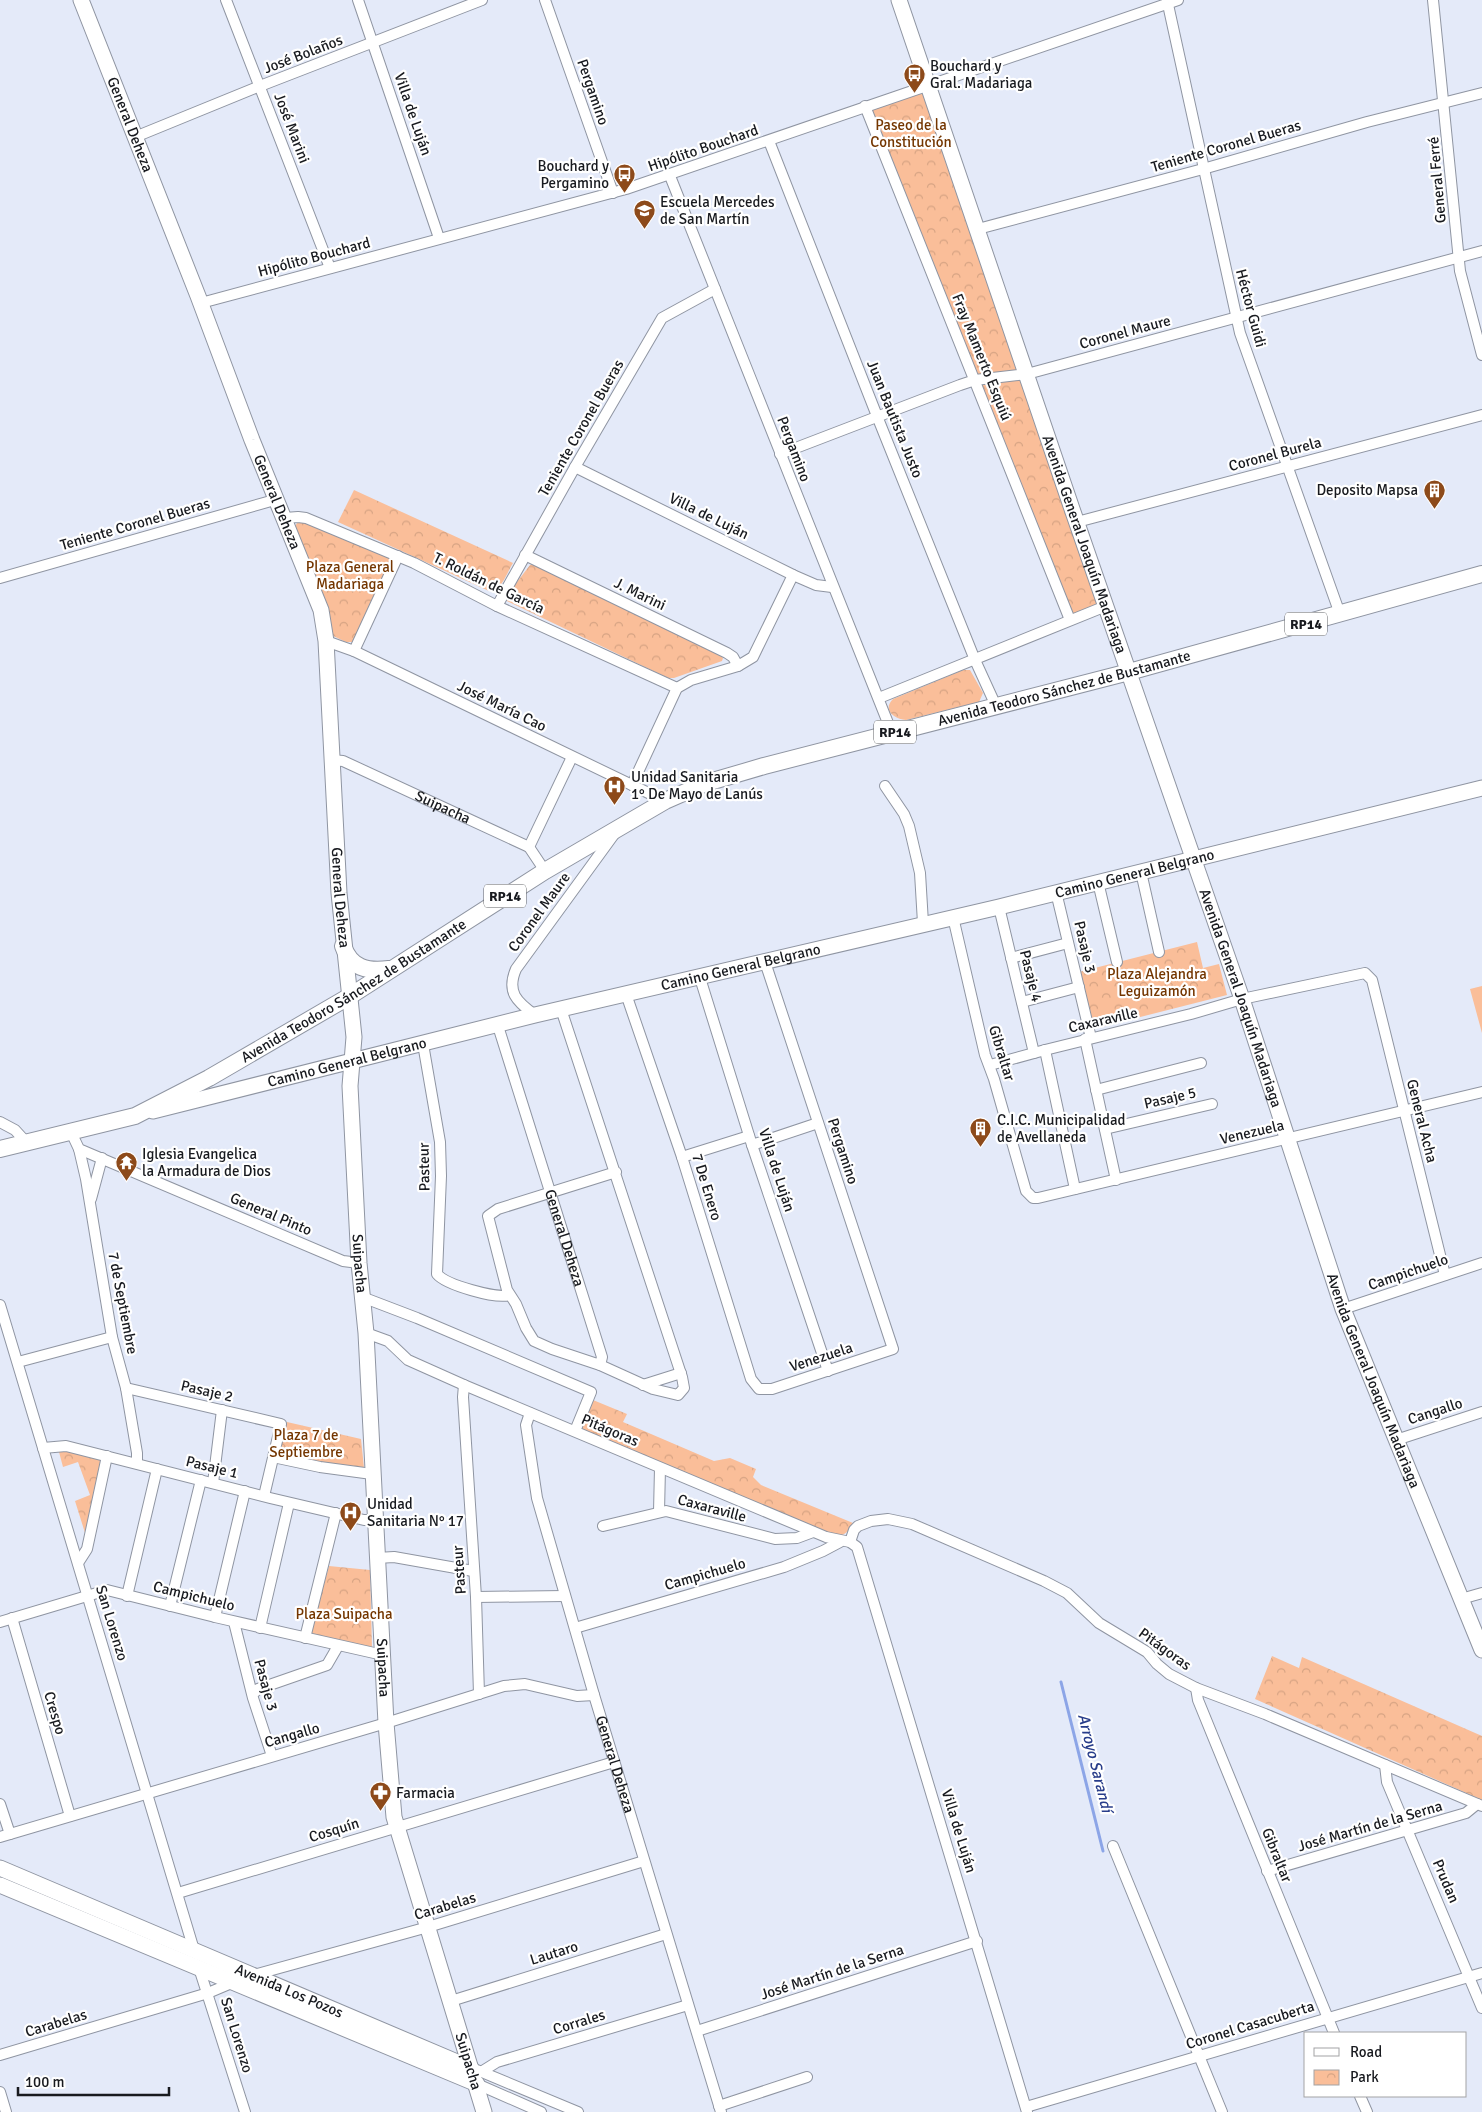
<svg xmlns="http://www.w3.org/2000/svg" width="1482" height="2112" viewBox="0 0 1482 2112" font-family="Signika,sans-serif">
<style>
.green{fill:#fabe99}
.park{fill:url(#park-crowns)}
.lines{fill:none;stroke-linecap:round;stroke-linejoin:round}
.stream{stroke:#8ca5e7;stroke-width:3}
.street-casing{stroke:#8f95a2;stroke-width:12}
.secondary-casing{stroke:#8f95a2;stroke-width:17}
.primary-casing{stroke:#8f95a2;stroke-width:18}
.street{stroke:#fff;stroke-width:10}
.secondary{stroke:#fff;stroke-width:15}
.primary{stroke:#fff;stroke-width:16}
.labels{text-anchor:middle;dominant-baseline:central;stroke-width:4.5;stroke-linejoin:round;paint-order:stroke}
.shield{fill:#fff;stroke:#5d5f62;stroke-width:1}
.shield-label{font-size:14px;font-weight:bold;fill:#181a1f}
.street-label{font-size:15px;fill:#181a1f;stroke:#fff}
.poi-label{font-size:15px;fill:#181a1f;stroke:#fff;text-anchor:start}
.park-label{font-size:15px;fill:#743600;stroke:#fff}
.water-label{font-size:16px;font-style:italic;fill:#283d8a;stroke:#fff}
</style>
<defs>
<pattern id="park-crowns" width="20" height="18" patternUnits="userSpaceOnUse" patternTransform="scale(1.25)"><rect width="20" height="18" fill="#fabe99"/><path d="M2 6a3 3 0 1 1 6 0M12 15a3 3 0 1 1 6 0" fill="none" stroke="#d6a383"/></pattern>
</defs>
<rect width="100%" height="100%" fill="#e4eaf9"/>
<path class="green" d="M1482,986V1033L1470,989Z"/>
<path class="park" d="M927,86L1106,606L1070,620L865,106Z
M354,490L513,563C507,572 501,593 489,591L338,522Z
M298,522H304L390,558L392,562L353,642H346L331,635L295,526Z
M534,564L718,654L723,658L722,661L674,678H668L509,602L507,601V595L530,565Z
M963,670H970L983,693L979,702L906,720C894,719 882,710 893,699Z
M1197,942L1203,968L1219,964L1227,995L1089,1030L1075,973Z
M593,1400L627,1414L623,1422L714,1461L730,1458L756,1469L753,1477L761,1485L853,1523C848,1532 844,1537 833,1536L581,1430Z
M287,1422L361,1439L364,1468L306,1461L277,1455Z
M66,1450L103,1459L86,1536L75,1501L90,1495L78,1462L63,1467L59,1452Z
M329,1566L370,1570L372,1648L310,1635Z
M1272,1656L1299,1668L1302,1657L1482,1736V1800L1255,1699Z"/>
<g class="lines">
<path class="stream" d="M1061,1682L1103,1851"/>
<defs>
<g id="street">
<path d="M226,0L330,268"/>
<path d="M358,0L439,238"/>
<path d="M545,0L613,193"/>
<path d="M1167,0L1240,333L1340,614"/>
<path d="M1433,0L1460,271L1482,355"/>
<path d="M865,106L1070,620"/>
<path d="M135,137L260,86L482,0"/>
<path d="M769,141L877,416L975,660L996,706"/>
<path d="M670,176L892,733"/>
<path d="M978,229L1203,169L1367,122L1482,93"/>
<path d="M201,303L626,189L1178,0"/>
<path d="M780,454L960,385L975,380L1027,374L1482,251"/>
<path d="M575,467L793,575L816,585L832,587"/>
<path d="M285,518L298,517L306,518L414,563L497,606L677,688"/>
<path d="M1077,522L1482,415"/>
<path d="M525,555L727,653L733,657L738,666"/>
<path d="M0,578L278,499"/>
<path d="M497,606L575,467L662,318L715,289"/>
<path d="M326,641L354,651L665,801"/>
<path d="M354,651L398,556"/>
<path d="M879,698L1106,606"/>
<path id="s1" d="M331,760L343,761L529,847L545,871"/>
<path d="M632,785L677,688L691,680L738,666L753,657L793,575"/>
<path d="M885,786L904,814L909,826L920,873L923,923"/>
<path d="M529,847L572,757"/>
<path d="M1141,872L1159,952"/>
<path d="M1098,882L1117,962"/>
<path d="M1056,892L1091,1038"/>
<path d="M999,907L1034,1053"/>
<path d="M953,917L985,1055L994,1079L1026,1191L1033,1198H1038L1482,1092"/>
<path d="M1011,958L1068,943"/>
<path d="M700,978L752,1145L828,1371"/>
<path d="M626,994L682,1157L751,1379L759,1389H772L893,1349L765,962"/>
<path d="M1022,1002L1079,987"/>
<path d="M561,1009L682,1377L684,1388L678,1395L653,1389L600,1365L552,1349L534,1341L526,1328L516,1304L507,1290L488,1216L498,1209L616,1172"/>
<path d="M535,1015C517,1002 506,992 516,969L615,833"/>
<path id="s2" d="M498,1026L602,1357L600,1365"/>
<path d="M1085,1039L1116,1180"/>
<path d="M423,1044L440,1142L441,1176L437,1274C446,1285 496,1299 509,1295"/>
<path d="M1045,1050L1075,1189"/>
<path d="M990,1065L1045,1050L1191,1014L1242,999L1365,973L1372,980L1445,1275"/>
<path d="M1096,1090L1201,1063"/>
<path d="M0,1122L15,1130L26,1142"/>
<path d="M1105,1129L1212,1104"/>
<path d="M71,1132L79,1149L343,1261L359,1263"/>
<path d="M752,1145L818,1123"/>
<path d="M79,1149L86,1179L112,1337L126,1388L137,1453V1463"/>
<path d="M682,1157L749,1136"/>
<path d="M91,1199L102,1158"/>
<path d="M362,1297L417,1318L591,1392L575,1431"/>
<path d="M0,1305L194,1950"/>
<path d="M1343,1309L1482,1263"/>
<path d="M366,1333L388,1341L408,1360L464,1385L826,1537L850,1542L857,1547L1027,2112"/>
<path d="M18,1362L112,1337"/>
<path d="M464,1385L463,1397L476,1597L479,1694"/>
<path d="M643,1385L681,1373"/>
<path d="M126,1388L281,1424L264,1496"/>
<path id="s3" d="M530,1413L526,1425L537,1498L594,1695L721,2112"/>
<path d="M1396,1440L1482,1412"/>
<path d="M43,1448L66,1446L270,1498L364,1520H374"/>
<path d="M273,1457L320,1467L372,1474"/>
<path d="M213,1483L222,1410"/>
<path d="M659,1512L660,1468"/>
<path d="M603,1526L666,1511L775,1539L797,1538L813,1532"/>
<path d="M850,1542L854,1530L858,1526L871,1521L888,1519L912,1524L1044,1581L1067,1593L1099,1623L1147,1652L1157,1664L1169,1674L1196,1688L1265,1714L1482,1806"/>
<path d="M377,1558L394,1557L473,1571"/>
<path d="M78,1563L87,1549L107,1456"/>
<path d="M127,1596L157,1469"/>
<path d="M476,1597L565,1596"/>
<path d="M1461,1599L1482,1593"/>
<path d="M170,1606L201,1480"/>
<path d="M215,1617L245,1491"/>
<path d="M12,1618L70,1816"/>
<path d="M0,1622L107,1590L215,1617L383,1655"/>
<path d="M234,1622L253,1698L272,1756"/>
<path d="M260,1628L289,1503"/>
<path d="M575,1628L784,1567L823,1551L840,1542"/>
<path d="M305,1638L336,1513"/>
<path d="M1196,1688L1198,1700L1334,2033"/>
<path d="M253,1694L258,1689L327,1665L338,1646"/>
<path d="M1385,1765L1387,1782L1482,2008"/>
<path d="M0,1804L10,1834"/>
<path d="M0,1837L386,1723L504,1686L525,1684L577,1696L594,1695"/>
<path d="M1113,1846L1222,2112"/>
<path d="M1267,1871L1466,1813L1477,1804"/>
<path d="M178,1893L614,1762"/>
<path d="M199,1968L245,2112"/>
<path d="M254,1975L428,1927L644,1861"/>
<path d="M451,2001L666,1934"/>
<path d="M697,2031L977,1941"/>
<path d="M0,2055L208,1993L234,1982"/>
<path d="M477,2070L578,2112"/>
<path d="M481,2072L497,2062L688,2005"/>
<path d="M477,2084L541,2112"/>
<path d="M0,2092L6,2112"/>
<path d="M1360,2096L1367,2112"/>
<path d="M719,2106L807,2077"/>
<path d="M1026,2107L1482,1973"/>
</g>
<g id="secondary">
<path id="s4" d="M81,0L198,296L252,440L321,610L326,641L339,893L354,1037L350,1086L359,1263L366,1333L386,1723L394,1817L484,2112"/>
<path id="s5" d="M899,0L1071,506L1241,996L1343,1309L1482,1650"/>
<path id="s6" d="M153,1111L535,1015L999,907L1482,788"/>
<path id="s7" d="M0,1868L471,2068"/>
<path d="M0,1885L477,2084"/>
</g>
<g id="primary">
<path d="M343,946C351,968 367,972 389,969"/>
<path id="s8" d="M0,1149L135,1116L209,1078L350,996L545,871L665,801L706,783L764,766L1129,672L1482,574"/>
</g>
</defs>
<use href="#street" class="street-casing"/>
<use href="#secondary" class="secondary-casing"/>
<use href="#primary" class="primary-casing"/>
<use href="#street" class="street"/>
<use href="#secondary" class="secondary"/>
<use href="#primary" class="primary"/>
</g>
<defs>
<symbol id="bus-pin" viewBox="-11 -11 22 30"><path d="M0 17L-7.5 6A9.5 9.5 0 1 1 7.5 6Z" fill="#8d4a1a" stroke="#fff"/><path d="M-5-6H5V4H4V6H2V4H-2V6H-4V4H-5ZM-3.5-4V0h7V-4ZM-3.5 1.2v1.5H-2V1.2ZM2 1.2v1.5H3.5V1.2Z" fill="#fff"/></symbol>
<symbol id="school-pin" viewBox="-11 -11 22 30"><path d="M0 17L-7.5 6A9.5 9.5 0 1 1 7.5 6Z" fill="#8d4a1a" stroke="#fff"/><path d="M0-5L7-2L0 1L-7-2ZM-4 1L0 2.5L4 1V4Q0 6-4 4Z" fill="#fff"/></symbol>
<symbol id="building-pin" viewBox="-11 -11 22 30"><path d="M0 17L-7.5 6A9.5 9.5 0 1 1 7.5 6Z" fill="#8d4a1a" stroke="#fff"/><path d="M-4-6H4V6H1V3H-1V6H-4ZM-2.5-4.3h1.7v1.8h-1.7ZM.8-4.3h1.7v1.8H.8ZM-2.5-1h1.7V.8h-1.7ZM.8-1h1.7V.8H.8Z" fill="#fff"/></symbol>
<symbol id="hospital-pin" viewBox="-11 -11 22 30"><path d="M0 17L-7.5 6A9.5 9.5 0 1 1 7.5 6Z" fill="#8d4a1a" stroke="#fff"/><path d="M-5-5h3v3.5h4V-5h3V5h-3V1.5h-4V5h-3Z" fill="#fff"/></symbol>
<symbol id="temple-pin" viewBox="-11 -11 22 30"><path d="M0 17L-7.5 6A9.5 9.5 0 1 1 7.5 6Z" fill="#8d4a1a" stroke="#fff"/><path d="M0-6L5-2H3V0L6.5 2.5H4V6H1.5V3h-3V6H-4V2.5H-6.5L-3 0V-2H-5Z" fill="#fff"/></symbol>
<symbol id="pharmacy-pin" viewBox="-11 -11 22 30"><path d="M0 17L-7.5 6A9.5 9.5 0 1 1 7.5 6Z" fill="#8d4a1a" stroke="#fff"/><path d="M-2-6h4v4h4v4h-4v4h-4v-4h-4v-4h4Z" fill="#fff"/></symbol>
</defs>
<g fill-rule="evenodd">
<use href="#bus-pin" x="902" y="62" width="25" height="34"/>
<use href="#bus-pin" x="612" y="162" width="25" height="34"/>
<use href="#school-pin" x="632" y="198" width="25" height="34"/>
<use href="#building-pin" x="1422" y="478" width="25" height="34"/>
<use href="#hospital-pin" x="602" y="774" width="25" height="34"/>
<use href="#building-pin" x="968" y="1116" width="25" height="34"/>
<use href="#temple-pin" x="114" y="1150" width="25" height="34"/>
<use href="#hospital-pin" x="338" y="1500" width="25" height="34"/>
<use href="#pharmacy-pin" x="368" y="1780" width="25" height="34"/>
</g>
<g class="labels">
<g class="shield">
<rect x="1285" y="612.5" width="42" height="23" rx="4"/>
<rect x="874" y="720.5" width="42" height="23" rx="4"/>
<rect x="484" y="884.5" width="42" height="23" rx="4"/>
</g>
<g class="shield-label">
<text x="1306" y="624">RP14</text>
<text x="895" y="732">RP14</text>
<text x="505" y="896">RP14</text>
</g>
<g class="street-label">
<text transform="translate(303 54) rotate(-21)">José Bolaños</text>
<text transform="translate(593 92) rotate(71)">Pergamino</text>
<text transform="translate(413 114) rotate(71)">Villa de Luján</text>
<text stroke="none"><textPath href="#s4" startOffset="134">General Deheza</textPath></text>
<text transform="translate(292 128) rotate(69)">José Marini</text>
<text transform="translate(1226 146) rotate(-16)">Teniente Coronel Bueras</text>
<text transform="translate(703 148) rotate(-19)">Hipólito Bouchard</text>
<text transform="translate(1437 180) rotate(-95)">General Ferré</text>
<text transform="translate(314 257) rotate(-15)">Hipólito Bouchard</text>
<text transform="translate(1251 308) rotate(75)">Héctor Guidi</text>
<text transform="translate(1125 332) rotate(-15)">Coronel Maure</text>
<text transform="translate(982 357) rotate(68)">Fray Mamerto Esquiú</text>
<text transform="translate(895 419) rotate(68)">Juan Bautista Justo</text>
<text transform="translate(581 428) rotate(-60)">Teniente Coronel Bueras</text>
<text transform="translate(794 449) rotate(69)">Pergamino</text>
<text transform="translate(1275 454) rotate(-15)">Coronel Burela</text>
<text stroke="none"><textPath href="#s4" startOffset="539">General Deheza</textPath></text>
<text transform="translate(709 516) rotate(26)">Villa de Luján</text>
<text transform="translate(135 524) rotate(-16)">Teniente Coronel Bueras</text>
<text stroke="none"><textPath href="#s5" startOffset="575">Avenida General Joaquín Madariaga</textPath></text>
<text transform="translate(489 583) rotate(26)">T. Roldán de García</text>
<text transform="translate(640 594) rotate(26)">J. Marini</text>
<text stroke="none"><textPath href="#s8" startOffset="1171">Avenida Teodoro Sánchez de Bustamante</textPath></text>
<text transform="translate(502 706) rotate(26)">José María Cao</text>
<text stroke="none"><textPath href="#s1" startOffset="122">Suipacha</textPath></text>
<text stroke="none"><textPath href="#s6" startOffset="1010">Camino General Belgrano</textPath></text>
<text stroke="none"><textPath href="#s4" startOffset="944">General Deheza</textPath></text>
<text transform="translate(539 912) rotate(-54)">Coronel Maure</text>
<text transform="translate(1085 947) rotate(77)">Pasaje 3</text>
<text stroke="none"><textPath href="#s6" startOffset="605">Camino General Belgrano</textPath></text>
<text transform="translate(1031 976) rotate(76)">Pasaje 4</text>
<text stroke="none"><textPath href="#s8" startOffset="391">Avenida Teodoro Sánchez de Bustamante</textPath></text>
<text stroke="none"><textPath href="#s5" startOffset="1055">Avenida General Joaquín Madariaga</textPath></text>
<text transform="translate(1103 1020) rotate(-13)">Caxaraville</text>
<text transform="translate(1002 1053) rotate(73)">Gibraltar</text>
<text stroke="none"><textPath href="#s6" startOffset="200">Camino General Belgrano</textPath></text>
<text transform="translate(1170 1098) rotate(-13)">Pasaje 5</text>
<text transform="translate(1422 1121) rotate(76)">General Acha</text>
<text transform="translate(1252 1132) rotate(-13)">Venezuela</text>
<text transform="translate(843 1151) rotate(72)">Pergamino</text>
<text transform="translate(424 1167) rotate(-91)">Pasteur</text>
<text transform="translate(777 1170) rotate(72)">Villa de Luján</text>
<text transform="translate(707 1187) rotate(73)">7 De Enero</text>
<text transform="translate(271 1214) rotate(23)">General Pinto</text>
<text stroke="none"><textPath href="#s2" startOffset="222">General Deheza</textPath></text>
<text stroke="none"><textPath href="#s4" startOffset="1311">Suipacha</textPath></text>
<text transform="translate(1408 1272) rotate(-19)">Campichuelo</text>
<text transform="translate(123 1303) rotate(79)">7 de Septiembre</text>
<text transform="translate(821 1357) rotate(-18)">Venezuela</text>
<text stroke="none"><textPath href="#s5" startOffset="1460">Avenida General Joaquín Madariaga</textPath></text>
<text transform="translate(207 1391) rotate(13)">Pasaje 2</text>
<text transform="translate(1435 1411) rotate(-18)">Cangallo</text>
<text transform="translate(610 1430) rotate(23)">Pitágoras</text>
<text transform="translate(212 1467) rotate(14)">Pasaje 1</text>
<text transform="translate(712 1508) rotate(15)">Caxaraville</text>
<text transform="translate(459 1570) rotate(-94)">Pasteur</text>
<text transform="translate(705 1574) rotate(-16)">Campichuelo</text>
<text transform="translate(194 1596) rotate(14)">Campichuelo</text>
<text transform="translate(112 1623) rotate(73)">San Lorenzo</text>
<text transform="translate(1165 1649) rotate(36)">Pitágoras</text>
<text stroke="none"><textPath href="#s4" startOffset="1716">Suipacha</textPath></text>
<text transform="translate(266 1685) rotate(75)">Pasaje 3</text>
<text transform="translate(55 1713) rotate(74)">Crespo</text>
<text transform="translate(292 1735) rotate(-16)">Cangallo</text>
<text stroke="none"><textPath href="#s3" startOffset="364">General Deheza</textPath></text>
<text transform="translate(1370 1826) rotate(-16)">José Martín de la Serna</text>
<text transform="translate(334 1830) rotate(-17)">Cosquín</text>
<text transform="translate(959 1831) rotate(73)">Villa de Luján</text>
<text transform="translate(1277 1855) rotate(68)">Gibraltar</text>
<text transform="translate(1446 1881) rotate(67)">Prudan</text>
<text transform="translate(445 1906) rotate(-17)">Carabelas</text>
<text transform="translate(554 1953) rotate(-17)">Lautaro</text>
<text transform="translate(832 1972) rotate(-18)">José Martín de la Serna</text>
<text stroke="none"><textPath href="#s7" startOffset="314">Avenida Los Pozos</textPath></text>
<text transform="translate(579 2022) rotate(-17)">Corrales</text>
<text transform="translate(56 2023) rotate(-17)">Carabelas</text>
<text transform="translate(1250 2025) rotate(-17)">Coronel Casacuberta</text>
<text transform="translate(237 2035) rotate(73)">San Lorenzo</text>
<text stroke="none"><textPath href="#s4" startOffset="2121">Suipacha</textPath></text>
</g>
<g class="poi-label">
<text x="930" y="66">Bouchard y<tspan x="930" dy="17">Gral. Madariaga</tspan></text>
<text x="609" y="166" text-anchor="end">Bouchard y<tspan x="609" dy="17">Pergamino</tspan></text>
<text x="660" y="202">Escuela Mercedes<tspan x="660" dy="17">de San Martín</tspan></text>
<text x="1418" y="490" text-anchor="end">Deposito Mapsa</text>
<text x="631" y="777">Unidad Sanitaria<tspan x="631" dy="17">1° De Mayo de Lanús</tspan></text>
<text x="997" y="1120">C.I.C. Municipalidad<tspan x="997" dy="17">de Avellaneda</tspan></text>
<text x="142" y="1154">Iglesia Evangelica<tspan x="142" dy="17">la Armadura de Dios</tspan></text>
<text x="367" y="1504">Unidad<tspan x="367" dy="17">Sanitaria N° 17</tspan></text>
<text x="396" y="1793">Farmacia</text>
</g>
<g class="park-label">
<text x="911" y="125">Paseo de la<tspan x="911" dy="17">Constitución</tspan></text>
<text x="350" y="567">Plaza General<tspan x="350" dy="17">Madariaga</tspan></text>
<text x="1157" y="974">Plaza Alejandra<tspan x="1157" dy="17">Leguizamón</tspan></text>
<text x="306" y="1435">Plaza 7 de<tspan x="306" dy="17">Septiembre</tspan></text>
<text x="344" y="1614">Plaza Suipacha</text>
</g>
<g class="water-label">
<text transform="translate(1095 1763) rotate(76)">Arroyo Sarandí</text>
</g>
</g>
<rect x="1304" y="2032" width="162" height="65" fill="#ffffff" stroke="#a3a3a5"/>
<rect x="1314" y="2048" width="25" height="8" fill="#ffffff" stroke="#a3a3a5"/>
<text x="1350" y="2057" font-size="15" fill="#181a1f">Road</text>
<rect x="1314" y="2070" width="25" height="15" fill="url(#park-crowns)" stroke="#a3a3a5"/>
<text x="1350" y="2082" font-size="15" fill="#181a1f">Park</text>
<path d="M18 2087v8h151v-8" fill="none" stroke="#181a1f" stroke-width="2.5"/>
<text x="25" y="2087" font-size="15" fill="#181a1f" stroke="#ffffff" stroke-width="4" paint-order="stroke">100 m</text>
</svg>
